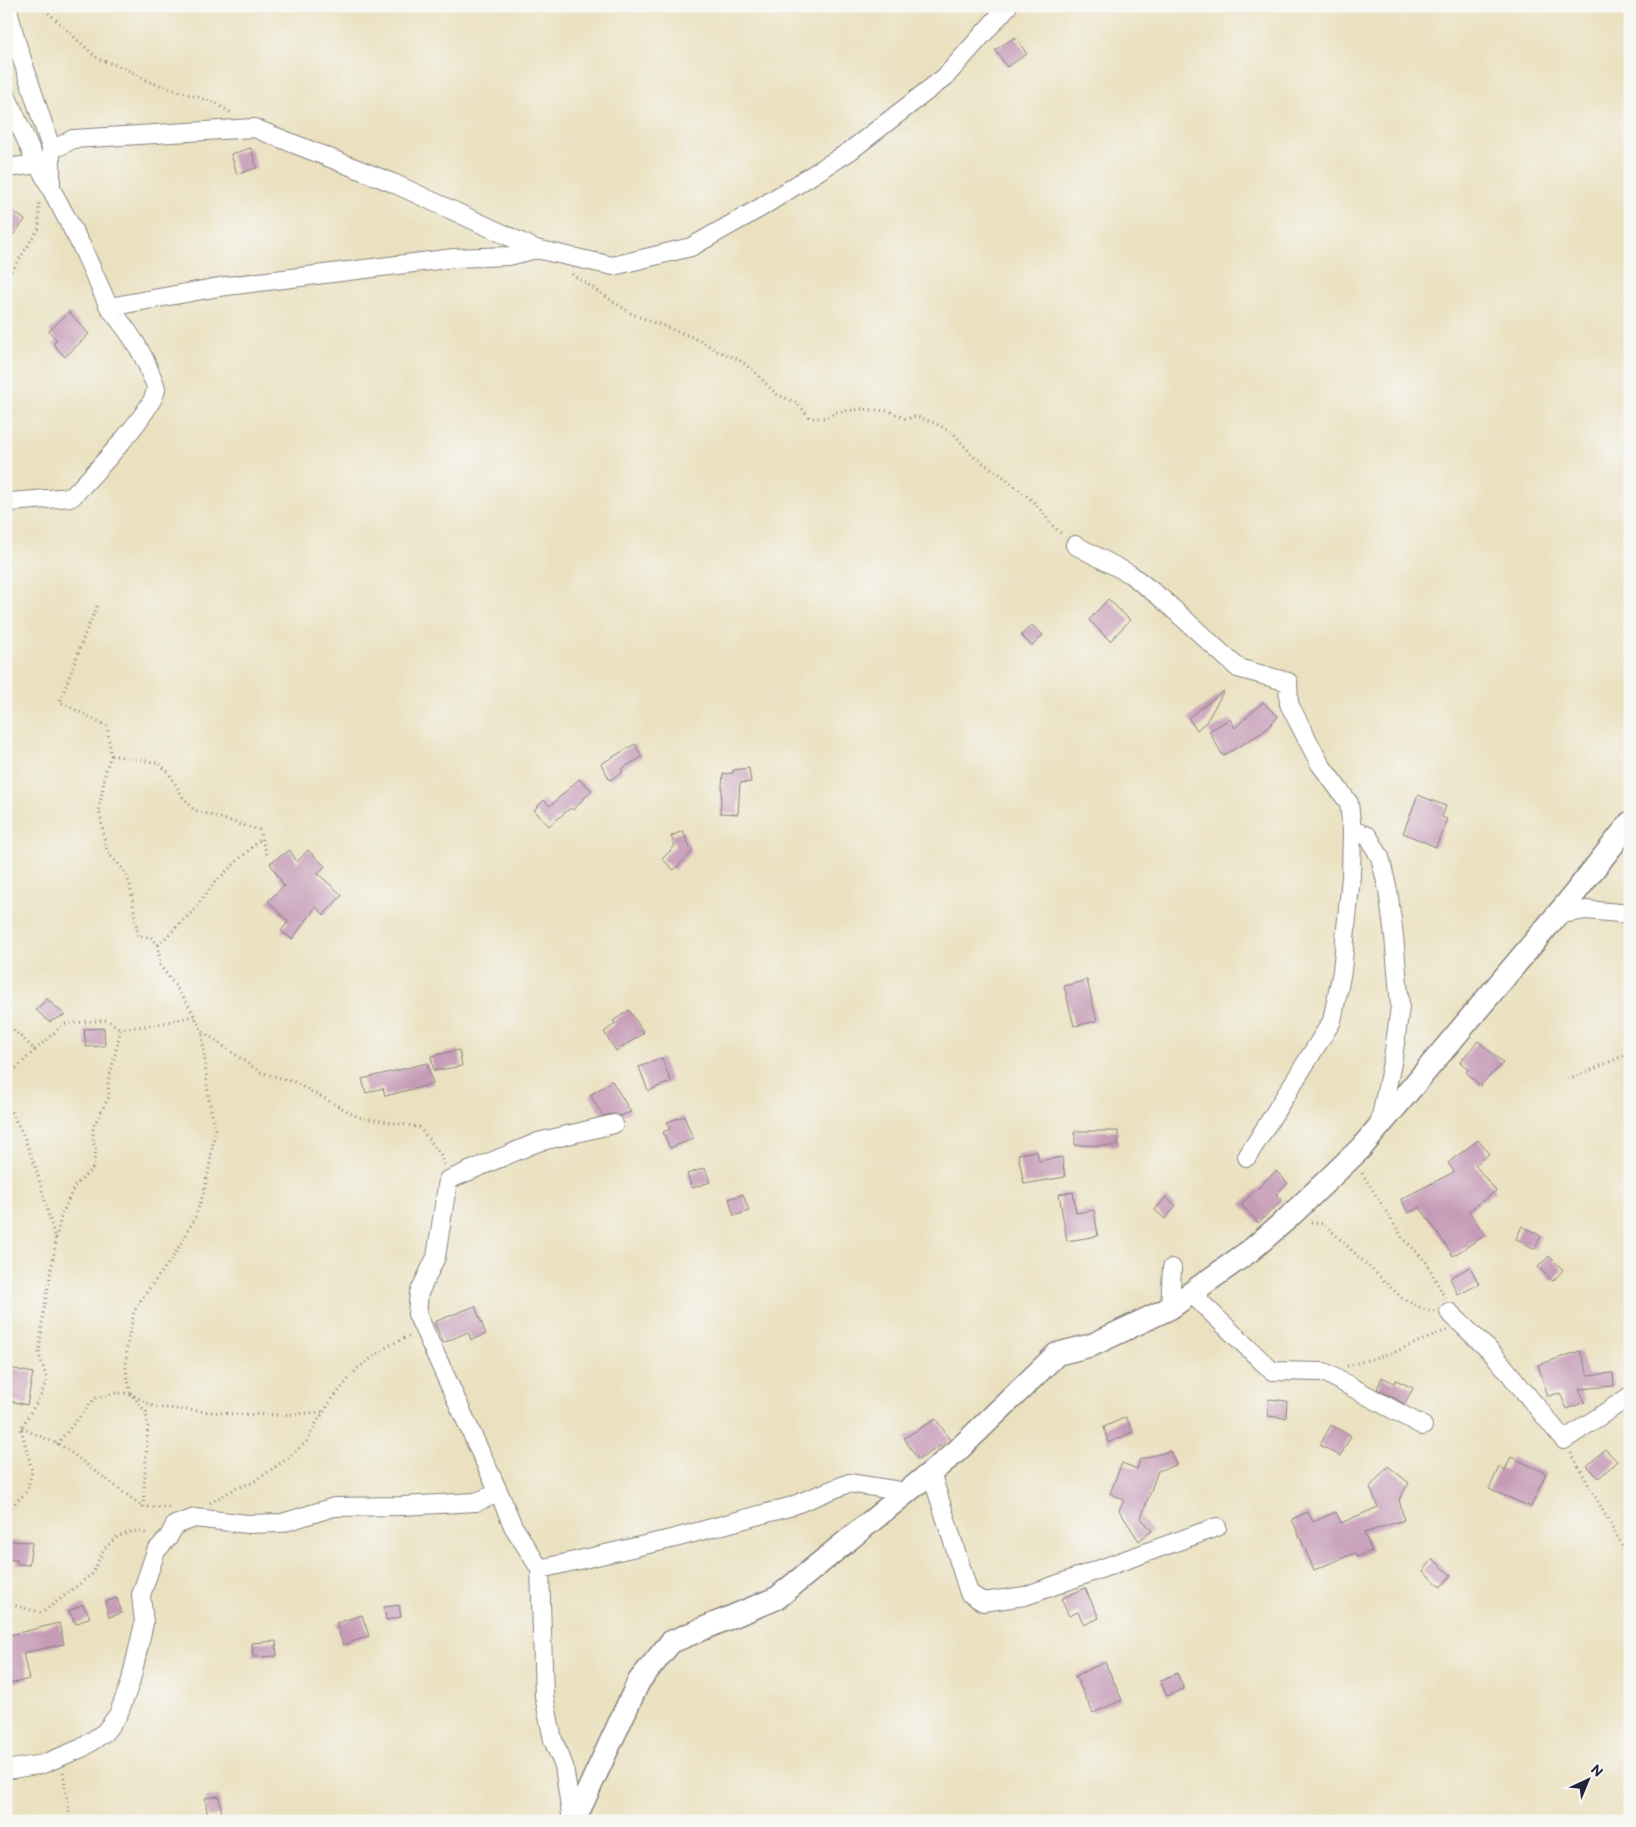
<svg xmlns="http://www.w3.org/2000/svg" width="1636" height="1827" viewBox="0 0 1636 1827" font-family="'Balsamiq Sans',sans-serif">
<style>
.building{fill:#c69bb7}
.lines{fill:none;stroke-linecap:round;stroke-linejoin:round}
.minor-casing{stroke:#86827e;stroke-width:20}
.tertiary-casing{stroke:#86827e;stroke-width:25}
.path{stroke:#86827e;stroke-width:3;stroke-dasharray:1 4;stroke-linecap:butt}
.minor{stroke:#fff;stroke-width:18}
.tertiary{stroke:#fff;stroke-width:22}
</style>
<rect width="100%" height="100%" fill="#f6f6f2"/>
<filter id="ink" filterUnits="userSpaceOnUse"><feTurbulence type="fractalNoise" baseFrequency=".02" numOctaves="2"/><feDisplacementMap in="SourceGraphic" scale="10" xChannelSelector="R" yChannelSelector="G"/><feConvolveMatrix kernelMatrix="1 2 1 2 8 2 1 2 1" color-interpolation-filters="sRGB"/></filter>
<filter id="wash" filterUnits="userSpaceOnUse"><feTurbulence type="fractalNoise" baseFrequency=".0096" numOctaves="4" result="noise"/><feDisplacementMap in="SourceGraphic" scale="20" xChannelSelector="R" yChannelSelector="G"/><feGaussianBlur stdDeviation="1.12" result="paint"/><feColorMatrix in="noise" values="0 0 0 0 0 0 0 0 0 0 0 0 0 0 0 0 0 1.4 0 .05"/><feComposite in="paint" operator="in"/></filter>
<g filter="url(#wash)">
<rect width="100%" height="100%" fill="#ebe1c0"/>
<g id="blocks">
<path class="building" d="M1015,37L1027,54L1007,67L995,50Z
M251,148L257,168L237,174L231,154Z
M13,211L25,220L14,234L6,229V220Z
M69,312L89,334L65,357L53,344L57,340L49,331Z
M1108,599L1130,620L1110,641L1089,620Z
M1032,625L1043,635L1032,646L1021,635Z
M1224,691L1206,722L1197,730L1188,718Z
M1263,702L1278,717L1263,732L1223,756L1209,731L1230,719L1235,728Z
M635,744L642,757L621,769L623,772L610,780L601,764Z
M749,768L751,782L740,783L738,814L720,813L723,774L733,773V770Z
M579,779L592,790L573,810L571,808L568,810L549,826L534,810L544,800L550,806Z
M1418,795L1446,806L1442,817L1447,819L1436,847L1403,833Z
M683,831L692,852L674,870L662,859L675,846L671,836Z
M290,850L297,862L308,850L325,866L318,874L342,895L324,915L316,907L292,939L281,931L288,922L268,901L284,886L270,863Z
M1087,980L1097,1021L1074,1026L1064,986Z
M47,999L65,1015L49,1022L36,1010Z
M629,1010L644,1033L616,1051L604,1032L615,1024L613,1021Z
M104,1028L105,1046L86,1047L84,1029Z
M1478,1041L1503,1063L1480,1086L1466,1072L1468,1069L1460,1062Z
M459,1050L462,1066L434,1071L431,1056Z
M662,1058L671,1082L648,1091L639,1067Z
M427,1063L433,1084L385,1096L383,1088L366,1093L362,1079Z
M612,1081L631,1112L620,1116L612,1114L603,1116L590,1095Z
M684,1116L693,1139L670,1148L663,1132L670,1129L667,1122Z
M1075,1131H1118V1146L1075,1145Z
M1478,1140L1489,1154L1475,1165L1496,1191L1469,1211L1485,1235L1453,1256L1420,1207L1408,1213L1401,1199L1454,1172L1448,1163Z
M1037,1151L1039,1161L1062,1157L1065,1177L1024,1184L1018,1154Z
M705,1168L710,1182L692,1188L687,1174Z
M1276,1171L1288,1183L1276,1194L1282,1200L1258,1223L1241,1204Z
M1073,1192L1076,1213L1094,1210L1098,1236L1067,1241L1059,1194Z
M743,1194L749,1211L734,1216L729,1199Z
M1166,1197L1176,1206L1165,1219L1155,1210Z
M1522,1226L1541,1236L1535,1249L1516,1239Z
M1549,1256L1563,1270L1553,1281L1538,1267Z
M1470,1267L1479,1284L1458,1295L1450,1278Z
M475,1306L486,1334L471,1340L468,1332L443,1343L434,1322Z
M1580,1351L1588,1375L1613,1373L1614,1386L1579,1389L1585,1402L1567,1409L1560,1393L1548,1396L1538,1365Z
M6,1367L33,1373L27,1405L6,1400Z
M1382,1377L1394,1383L1396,1380L1413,1388L1405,1404L1377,1389Z
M1269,1399L1287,1401L1286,1418L1268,1416Z
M1126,1417L1133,1432L1108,1443L1104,1427Z
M936,1419L950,1440L918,1460L904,1438Z
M1331,1425L1351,1436L1340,1456L1320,1445Z
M1605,1449L1617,1461L1599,1478L1587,1466Z
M1170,1451L1176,1465L1158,1471L1141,1518L1152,1531L1139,1541L1119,1510L1124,1500L1110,1493L1122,1463L1137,1469L1140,1459Z
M1511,1457L1546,1473L1531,1507L1489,1489L1499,1467L1505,1470Z
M1388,1466L1409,1483L1399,1499L1404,1520L1364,1533L1372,1551L1357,1557L1355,1553L1314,1570L1292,1519L1308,1512L1313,1522L1336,1512L1341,1523L1378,1507L1370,1487Z
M6,1541L32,1542L29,1565L17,1564V1560H6Z
M1433,1559L1451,1575L1441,1587L1423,1571Z
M1085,1588L1099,1618L1084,1625L1078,1612L1069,1616L1061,1599Z
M117,1598L122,1613L109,1617L105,1602Z
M83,1604L90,1617L76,1624L69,1611Z
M399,1605L401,1617L386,1620L384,1607Z
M362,1615L369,1636L343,1645L336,1623Z
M59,1623L64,1644L23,1653L29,1679L6,1685V1636Z
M276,1641L277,1656L253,1657L252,1643Z
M1105,1662L1122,1700L1093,1713L1075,1676Z
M1177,1673L1184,1689L1167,1696L1160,1681Z
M219,1796L222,1814L208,1817L205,1798Z"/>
</g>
</g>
<g filter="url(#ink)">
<use href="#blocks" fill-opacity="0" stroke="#86827e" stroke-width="1"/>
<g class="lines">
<defs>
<path id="minor" d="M7,6L16,41L51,148V185
M6,95L32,153L81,245L109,307L219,287L454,258L509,256L536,249L613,266L691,247L760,208L850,151L945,77L1008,6
M51,148L60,146L73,139L254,128L393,183L536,249
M6,168L39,164
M6,500L10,502L72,497C89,479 155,409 156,389C156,385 153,379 151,375C142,349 126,328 109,307
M1075,545L1130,574L1161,598L1238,668L1288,682L1289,704L1320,764L1349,803L1352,830L1351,876L1342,971L1332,1021L1247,1157
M1352,830L1368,836L1380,857L1388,890L1394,936L1400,1007L1393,1058L1379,1126
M1557,915L1586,910L1630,914
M1191,1293L1272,1371L1324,1372L1423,1426
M1170,1308L1172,1268
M1449,1312L1495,1356L1564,1440L1630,1396
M931,1472L969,1593L983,1602L1025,1596L1217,1527
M499,1493L417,1314L419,1293L436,1257L448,1180L538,1142L614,1124
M540,1569L544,1696L553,1740L564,1766L572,1821
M6,1770L43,1764L82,1748L105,1732L118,1715L130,1684L144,1623L141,1595L156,1551L168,1538L175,1525L195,1518L247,1524L282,1523L334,1507L402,1506L476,1502L499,1493L513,1526L540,1569L675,1538L789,1507L849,1483L906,1492"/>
<path id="tertiary" d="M574,1821L639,1681L671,1642L777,1598L956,1452L1057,1354L1092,1345L1170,1308L1251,1250L1288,1218L1361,1148L1567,903L1630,823"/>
</defs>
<use href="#minor" class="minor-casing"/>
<use href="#tertiary" class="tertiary-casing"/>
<path class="path" d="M41,6L98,59L124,68L150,82L216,103L231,113
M572,274L632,314L700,340L717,351L738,359L754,371L776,394L797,403L810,418H826L836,412L862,409L889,411L906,419L916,416L939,425L955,435L974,457L1001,475L1035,503L1053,526L1063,535
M6,280L39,228V202
M97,606L85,634L60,702L107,726L111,755L106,770L99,810L107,852L123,869L130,884L138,936L151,937L158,945L160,965L187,1002L202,1031L260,1072L294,1082L358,1117L419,1127L441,1155L444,1165
M111,755L159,763L168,772L183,797L194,810L259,830L267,855
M158,945L194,910L215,882L262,838
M6,1023L35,1050L6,1078
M35,1050L64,1024L107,1020L121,1029
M1568,1080L1630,1053
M6,1103L23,1134L38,1175L56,1242L43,1316L39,1354L47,1379L41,1395L21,1428L32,1471L27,1491L6,1512
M1362,1173L1402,1237L1426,1262L1445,1298
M1311,1222L1324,1224L1402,1298L1425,1310L1435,1311
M56,1238L61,1217L74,1187L93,1168L96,1151L93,1141V1127L109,1097L108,1083L121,1029L159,1024L194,1016
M1347,1366L1392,1353L1447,1330
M22,1428L62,1446L143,1507H166L171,1508
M57,1444L95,1398L116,1393L131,1394L154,1407L233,1414L281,1415L322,1412
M1571,1453L1623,1547L1630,1552
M210,1503L236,1488L252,1483L288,1458L308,1440L315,1425L332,1399L358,1368L388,1346L409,1336
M143,1507L148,1425L146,1412L131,1394L126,1370L127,1345L134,1312L142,1298L173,1257L184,1238L195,1218L203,1195L209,1169L215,1130L208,1094L202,1031
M6,1603L42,1613L92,1574L104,1549L117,1537L134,1531L149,1534
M63,1772L70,1817L66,1821"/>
<use href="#minor" class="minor"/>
<use href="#tertiary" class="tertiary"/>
</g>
</g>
<rect width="1636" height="1827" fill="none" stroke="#f6f6f2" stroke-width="25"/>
<g transform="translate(1588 1780) rotate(44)" stroke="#f6f6f2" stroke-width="4" paint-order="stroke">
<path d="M0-4L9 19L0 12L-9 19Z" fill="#22223b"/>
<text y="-8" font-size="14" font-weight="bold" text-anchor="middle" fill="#22223b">N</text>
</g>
</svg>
